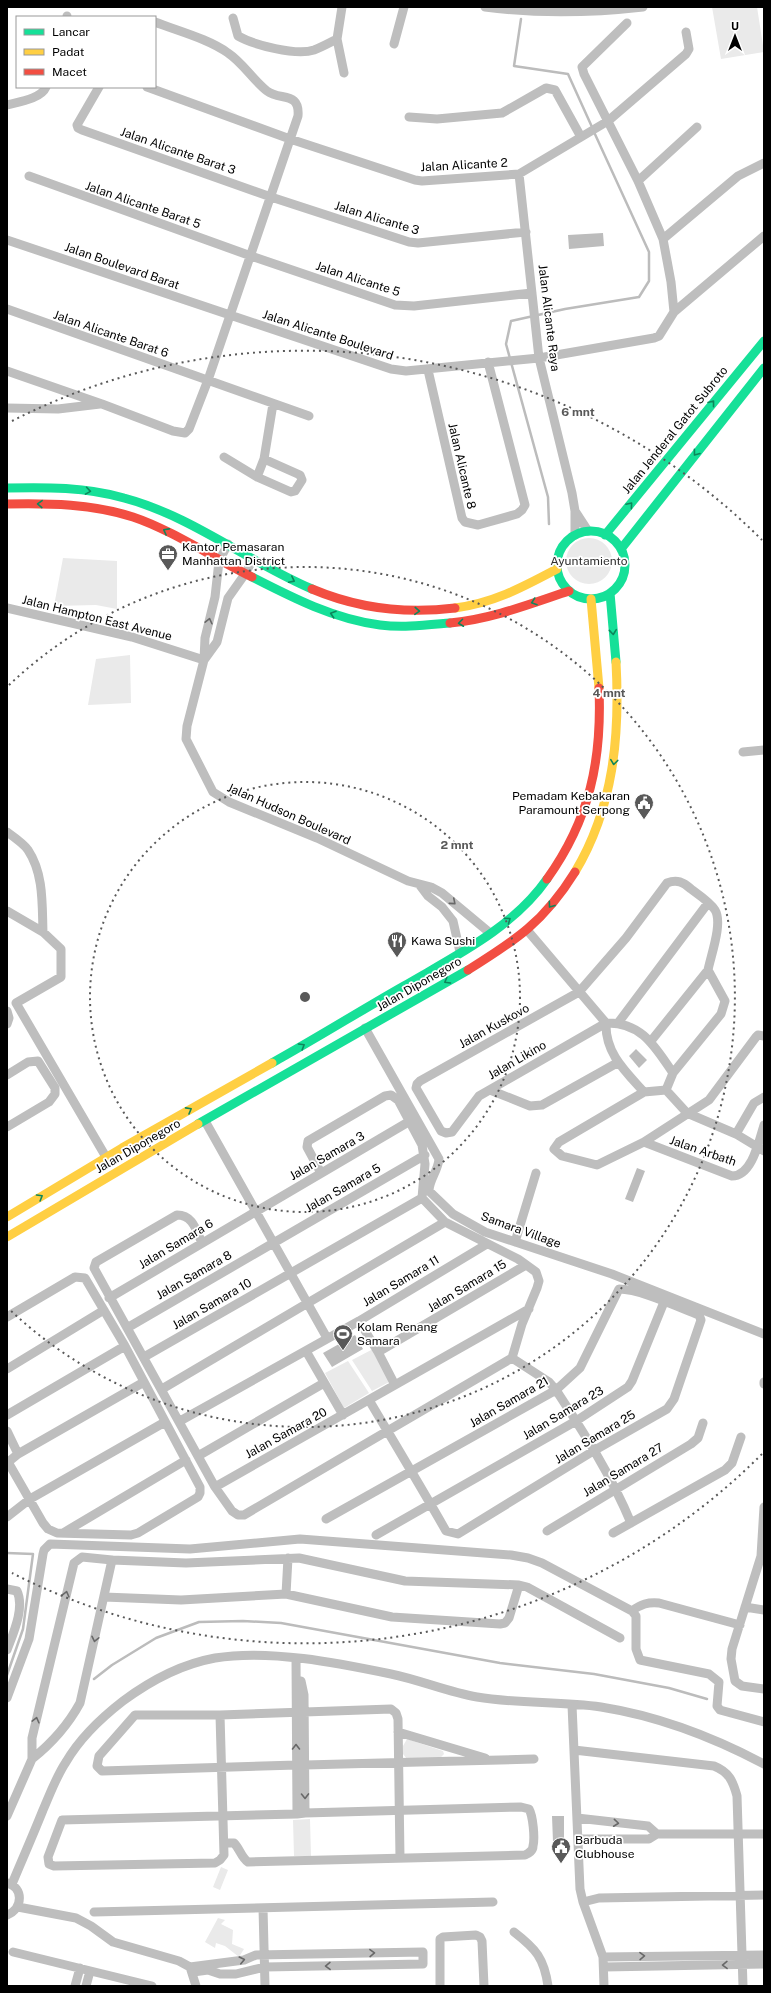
<svg xmlns="http://www.w3.org/2000/svg" width="771" height="1993" viewBox="0 0 771 1993" font-family="'Public Sans',sans-serif">
<style>
.green{fill:#eaeaea}
.water{fill:#bcbcbc}
.lines{fill:none;stroke-linecap:round;stroke-linejoin:round}
.stream{stroke:#bcbcbc;stroke-width:2.5}
.street{stroke:#bebebe;stroke-width:9}
.fast{stroke:#16e098;stroke-width:9}
.slow{stroke:#ffcf43;stroke-width:9}
.jam{stroke:#f24e42;stroke-width:9}
.oneway{stroke:#0d865b}
.oneway2{stroke:#686868}
.ring{fill:none;stroke:#595959;stroke-width:2;stroke-dasharray:2 4}
.labels{text-anchor:middle;dominant-baseline:central;stroke-width:3.5;stroke-linejoin:round;paint-order:stroke}
.street-label{font-size:12px;fill:#000;stroke:#fff}
.poi-label{font-size:12px;fill:#000;stroke:#fff;text-anchor:start}
.park-label{font-size:12px;fill:#303030;stroke:#fff}
.centre{fill:#595959;stroke:#fff;stroke-width:2}
.ring-label{font-size:12px;text-anchor:middle;font-weight:bold;fill:#595959;stroke:#fff;stroke-width:3.5;stroke-linejoin:round;paint-order:stroke}
</style>
<rect width="100%" height="100%" fill="#fff"/>
<path class="green" d="M712,7H757L764,52L721,59Z
M566 561a23 23 0 1 1 46 0a23 23 0 1 1-46 0Z
M63,558L117,561V609L96,605L54,606Z
M130,655L131,703L88,705L96,659Z
M375,1348L393,1380L372,1391L352,1360Z
M348,1361L369,1393L344,1408L325,1373Z
M407,1739L443,1751L444,1754L439,1759H407L403,1754V1746Z
M310,1819L311,1856H294L293,1820Z
M221,1867L228,1870L220,1890L213,1887Z
M218,1918L225,1920L221,1924L233,1930L232,1944L244,1949L239,1957L225,1946L216,1943L215,1948L205,1942Z"/>
<path class="water" d="M603,233L604,246L569,249L568,235Z
M636,1049L647,1060L639,1068L629,1056Z
M637,1168L645,1171L633,1202L625,1199Z
M355,1335L363,1349L332,1367L323,1353Z
M552,1816H564V1842H553Z"/>
<g class="lines">
<path class="stream" d="M521,19L514,66L568,74L592,127
M549,524L548,497L506,344L511,321L565,309L639,297L649,281V252L594,132
M7,1553L33,1554L23,1629L7,1675
M94,1679L112,1665L156,1638L199,1622L243,1621L281,1623L500,1663L594,1674L669,1688L707,1699"/>
<path class="street" d="M342,7L337,39L344,73
M485,7C538,14 590,13 643,7
M67,17V16
M233,18L238,36C254,45 296,56 314,50C322,47 329,43 337,39
M627,23L582,67L584,74L638,181L663,239L671,282L674,312
M394,44L404,7
M99,87L77,125L78,128L82,130L271,197L409,242L418,243L526,232
M147,87L290,139L415,180L422,181L519,174L608,121L686,54L689,49L686,32
M7,105C18,102 41,99 46,87
M409,117L437,119L502,113L546,88L555,90L581,137
M519,174L539,358L572,493L575,511V535
M29,176L251,256L395,305L414,306L532,293
M638,181L697,127
M663,239L738,176L764,163
M7,240L391,369L406,371L539,358L654,338L659,336L674,312L764,236
M7,309L309,416
M428,370L462,518L465,522L478,525L517,514L522,510L525,505L488,362
M7,371L102,404L173,431L185,433L189,429L208,380L298,116C300,91 280,101 267,91C253,80 243,63 228,53C209,39 178,31 155,22
M7,408L58,409L100,404
M224,457L257,477L291,492L295,491L302,480L300,475L264,459
M257,477L264,459L273,404
M575,511L588,531
M228,544L219,561L215,597L205,638L204,660L187,726L186,739L213,792L229,802L317,838L408,881L431,887L442,893L490,933
M7,608L132,637L204,660
M204,660L217,642L228,598L245,574L253,559
M743,752L764,750
M7,832C14,837 24,844 28,850C44,874 42,905 43,932
M419,884L428,896L442,907L453,921L460,952
M7,911L43,932L61,949V977L16,1003L106,1157
M527,930L606,1023C605,1053 625,1071 644,1092
M7,1011L9,1018L7,1024
M618,1023L708,903
M365,1028L439,1159C438,1171 429,1180 429,1191L453,1214L485,1232L612,1274L764,1334
M651,1041L708,970
M7,1075L28,1062L38,1061L55,1088V1094L49,1102L7,1127
M490,1090L530,1106L542,1105L617,1063
M666,1090L673,1073L721,1014L725,1001L708,970C711,955 723,923 715,910C710,902 699,895 691,889C683,882 677,879 667,883L626,938L579,992L420,1081L417,1084L416,1088L441,1131L446,1133L452,1132L479,1096L606,1023C642,1022 655,1047 673,1073
M666,1090L644,1092L559,1142L554,1149L562,1156L597,1165L644,1142L709,1100L756,1037L758,1035L764,1036
M666,1090L687,1113L736,1134L764,1151
M205,1121L327,1338
M736,1134L754,1103L764,1097
M644,1142L732,1176C752,1176 759,1141 764,1125
M321,1173L307,1147L308,1141L385,1096L391,1095L398,1100L422,1145L425,1164L422,1198L445,1222L518,1259L536,1272L539,1281L537,1288L522,1324L512,1358L549,1382L556,1390C584,1433 611,1475 631,1523
M515,1242L536,1173
M202,1243C196,1230 193,1215 177,1215L96,1262L94,1268L215,1487L232,1511L238,1515H244L512,1358
M109,1298L410,1121
M7,1317L75,1277L85,1278L125,1346L200,1487V1493L198,1497L138,1533L131,1535L57,1533L48,1529L43,1523L8,1462
M359,1321L378,1352L395,1385
M127,1328L425,1155
M306,1351L343,1415
M378,1352L526,1265
M144,1357L422,1198
M7,1369L104,1310
M764,1382V1384
M162,1389L445,1222
M7,1415L125,1346
M180,1421L359,1321L487,1244
M7,1431L18,1454
M198,1456L324,1383
M7,1463L18,1454L144,1382
M215,1487L529,1309
M764,1507L761,1556L732,1649L731,1659L735,1681L742,1686L764,1689
M7,1517L30,1499L165,1422
M326,1519L556,1390L580,1368L619,1289C640,1289 678,1307 699,1315L701,1320L674,1399L667,1409L595,1450L458,1534L446,1531C421,1487 395,1444 369,1400
M547,1531L691,1444L698,1438L703,1423
M63,1533L186,1460
M613,1533L725,1470L732,1463L741,1437
M376,1535L576,1421L628,1387L632,1381L664,1302
M7,1589L17,1591C25,1608 13,1634 7,1650
M286,1594L288,1558
M104,1597L181,1600L286,1594L392,1617L500,1624L505,1623L509,1618L519,1585
M745,1607L764,1610
M632,1611C641,1604 648,1602 659,1603L740,1625
M296,1659L297,1814
M301,1681L304,1695L305,1813
M7,1698L29,1639L43,1554L44,1550L50,1544L190,1549L300,1539L511,1555L528,1558L542,1563L632,1611L636,1616V1649L640,1660L709,1674L719,1682L717,1706L720,1710L764,1722
M572,1705L580,1889L583,1902L603,1957L604,1986
M220,1715L224,1855L220,1860L215,1863L54,1866L49,1864L48,1857L62,1820L297,1814L305,1813L521,1807L529,1809C533,1816 535,1838 533,1846C533,1851 529,1853 525,1855L248,1862C241,1857 240,1849 234,1843H224
M398,1732L485,1758
M574,1750L714,1766C729,1772 733,1781 737,1796L743,1986
M32,1759C52,1743 68,1725 80,1703L112,1560
M7,1816L32,1759V1738L74,1563L82,1557L112,1560L186,1563L299,1558L405,1581L519,1585L527,1587L620,1638
M577,1818L648,1826L657,1834
M578,1839H649L657,1834H764
M400,1858L398,1719L396,1713L391,1709L220,1715H135L99,1756L97,1766L102,1771L297,1765H305C381,1763 458,1761 534,1759
M7,1883C24,1887 23,1909 7,1915
M12,1884C22,1860 33,1835 43,1810C50,1794 56,1777 66,1762C80,1738 101,1718 123,1701C150,1681 182,1664 215,1658C269,1649 338,1663 391,1674C420,1680 448,1692 477,1697C518,1704 560,1701 601,1707C658,1716 713,1737 764,1764
M583,1902L599,1898L764,1895
M18,1907L76,1918L91,1926L113,1942L179,1961L190,1967L196,1986
M263,1908L265,1986
M94,1912L493,1902
M514,1932C536,1949 544,1958 548,1986
M13,1952L152,1986
M603,1957L764,1955
M190,1967L244,1960L256,1955L423,1952V1964L265,1967L236,1974H220L208,1970L193,1972
M604,1967L764,1964
M75,1986L80,1968
M86,1986L90,1971
M440,1986V1939L443,1937L476,1935L480,1937L482,1941L484,1986"/>
<path class="fast" d="M7,488C46,487 86,487 124,498C192,516 248,562 312,589
M557 565a34 34 0 1 1 68 0a34 34 0 1 1-68 0Z
M605,535L764,341
M621,549L764,368
M252,577C293,598 334,619 380,625C403,628 427,625 450,623
M610,593L616,662
M272,1063C317,1038 360,1011 404,986C455,956 513,928 547,879
M198,1124L468,970"/>
<path class="slow" d="M591,599L599,688
M455,608C494,603 523,587 557,569
M575,872C614,807 620,735 616,662
M7,1217L122,1148L272,1063
M7,1237L198,1124"/>
<path class="jam" d="M7,504C49,503 93,504 133,517C172,530 215,559 252,577
M312,589C357,608 407,614 455,608
M450,623C492,619 530,604 569,591
M547,879C590,819 602,760 599,688
M468,970C516,940 544,922 575,872"/>
</g>
<defs><path id="oneway-chevron" d="M-2-3.5L2.5 0L-2 3.5" fill="none" stroke-width="1.6" stroke-linecap="round" stroke-linejoin="round"/></defs>
<g class="oneway">
<use href="#oneway-chevron" transform="translate(712 403) rotate(-52)"/>
<use href="#oneway-chevron" transform="translate(696 453) rotate(127)"/>
<use href="#oneway-chevron" transform="translate(88 491) rotate(9)"/>
<use href="#oneway-chevron" transform="translate(40 504) rotate(-178)"/>
<use href="#oneway-chevron" transform="translate(630 505) rotate(-50)"/>
<use href="#oneway-chevron" transform="translate(166 531) rotate(-152)"/>
<use href="#oneway-chevron" transform="translate(292 580) rotate(26)"/>
<use href="#oneway-chevron" transform="translate(534 602) rotate(161)"/>
<use href="#oneway-chevron" transform="translate(417 611) rotate(3)"/>
<use href="#oneway-chevron" transform="translate(333 614) rotate(-162)"/>
<use href="#oneway-chevron" transform="translate(461 623) rotate(173)"/>
<use href="#oneway-chevron" transform="translate(613 632) rotate(84)"/>
<use href="#oneway-chevron" transform="translate(614 762) rotate(97)"/>
<use href="#oneway-chevron" transform="translate(551 905) rotate(126)"/>
<use href="#oneway-chevron" transform="translate(508 920) rotate(-36)"/>
<use href="#oneway-chevron" transform="translate(447 981) rotate(150)"/>
<use href="#oneway-chevron" transform="translate(302 1046) rotate(-31)"/>
<use href="#oneway-chevron" transform="translate(189 1110) rotate(-29)"/>
<use href="#oneway-chevron" transform="translate(40 1197) rotate(-31)"/>
</g>
<g class="oneway2">
<use href="#oneway-chevron" transform="translate(209 621) rotate(-77)"/>
<use href="#oneway-chevron" transform="translate(453 902) rotate(40)"/>
<use href="#oneway-chevron" transform="translate(66 1594) rotate(-76)"/>
<use href="#oneway-chevron" transform="translate(95 1639) rotate(102)"/>
<use href="#oneway-chevron" transform="translate(36 1720) rotate(-76)"/>
<use href="#oneway-chevron" transform="translate(296 1747) rotate(-90)"/>
<use href="#oneway-chevron" transform="translate(305 1796) rotate(89)"/>
<use href="#oneway-chevron" transform="translate(616 1823) rotate(6)"/>
<use href="#oneway-chevron" transform="translate(372 1953) rotate(-1)"/>
<use href="#oneway-chevron" transform="translate(642 1956) rotate(-1)"/>
<use href="#oneway-chevron" transform="translate(242 1960) rotate(-13)"/>
<use href="#oneway-chevron" transform="translate(725 1965) rotate(179)"/>
<use href="#oneway-chevron" transform="translate(328 1966) rotate(179)"/>
</g>
<g class="ring">
<circle cx="305" cy="997" r="215"/>
<path d="M9 685A430 430 0 1 1 9 1309"/>
<path d="M762 1454A646 646 0 0 1 12 1573M12 421A646 646 0 0 1 762 540"/>
</g>
<defs>
<symbol id="office-pin" viewBox="-11 -11 22 30"><path d="M0 17L-7.5 6A9.5 9.5 0 1 1 7.5 6Z" fill="#595959" stroke="#fff"/><path d="M-6-3h4V-5.5h4V-3h4V5H-6ZM-1-4.5V-3h2v-1.5ZM-6 0V1H6V0Z" fill="#fff"/></symbol>
<symbol id="civic-pin" viewBox="-11 -11 22 30"><path d="M0 17L-7.5 6A9.5 9.5 0 1 1 7.5 6Z" fill="#595959" stroke="#fff"/><path d="M-.6-6.5H3V-4.5H.6V-3L4-1V1h2V6H-6V1h2V-1L-.6-3ZM-1.2 2.5V6h2.4V2.5Z" fill="#fff"/></symbol>
<symbol id="restaurant-pin" viewBox="-11 -11 22 30"><path d="M0 17L-7.5 6A9.5 9.5 0 1 1 7.5 6Z" fill="#595959" stroke="#fff"/><path d="M-5-6h1v4h1v-4h1v4h1v-4h1v5L-1.5 .5V6h-2V.5L-5-1ZM5-6V6H3V1.5H1.5Q1.5-4 5-6Z" fill="#fff"/></symbol>
<symbol id="stadium-pin" viewBox="-11 -11 22 30"><path d="M0 17L-7.5 6A9.5 9.5 0 1 1 7.5 6Z" fill="#595959" stroke="#fff"/><path d="M0-5a6.5 5 0 1 0 0 10a6.5 5 0 1 0 0-10ZM-3.5-1.8h7v3.6h-7Z" fill="#fff"/></symbol>
</defs>
<g fill-rule="evenodd">
<use href="#office-pin" x="157" y="543" width="22" height="30"/>
<use href="#civic-pin" x="633" y="792" width="22" height="30"/>
<use href="#restaurant-pin" x="386" y="930" width="22" height="30"/>
<use href="#stadium-pin" x="332" y="1323" width="22" height="30"/>
<use href="#civic-pin" x="550" y="1836" width="22" height="30"/>
</g>
<g class="labels">
<g class="street-label">
<text transform="translate(178 151) rotate(19)">Jalan Alicante Barat 3</text>
<text transform="translate(464 165) rotate(-3)">Jalan Alicante 2</text>
<text transform="translate(143 205) rotate(19)">Jalan Alicante Barat 5</text>
<text transform="translate(377 218) rotate(17)">Jalan Alicante 3</text>
<text transform="translate(122 266) rotate(19)">Jalan Boulevard Barat</text>
<text transform="translate(358 279) rotate(18)">Jalan Alicante 5</text>
<text transform="translate(549 318) rotate(83)">Jalan Alicante Raya</text>
<text transform="translate(111 334) rotate(19)">Jalan Alicante Barat 6</text>
<text transform="translate(328 335) rotate(18)">Jalan Alicante Boulevard</text>
<text transform="translate(675 430) rotate(-51)">Jalan Jenderal Gatot Subroto</text>
<text transform="translate(462 466) rotate(77)">Jalan Alicante 8</text>
<text transform="translate(97 618) rotate(14)">Jalan Hampton East Avenue</text>
<text transform="translate(289 814) rotate(24)">Jalan Hudson Boulevard</text>
<text transform="translate(419 984) rotate(-30)">Jalan Diponegoro</text>
<text transform="translate(494 1026) rotate(-29)">Jalan Kuskovo</text>
<text transform="translate(517 1060) rotate(-30)">Jalan Likino</text>
<text transform="translate(138 1146) rotate(-30)">Jalan Diponegoro</text>
<text transform="translate(703 1151) rotate(19)">Jalan Arbath</text>
<text transform="translate(327 1156) rotate(-30)">Jalan Samara 3</text>
<text transform="translate(343 1188) rotate(-30)">Jalan Samara 5</text>
<text transform="translate(521 1230) rotate(20)">Samara Village</text>
<text transform="translate(176 1244) rotate(-31)">Jalan Samara 6</text>
<text transform="translate(194 1275) rotate(-30)">Jalan Samara 8</text>
<text transform="translate(401 1281) rotate(-31)">Jalan Samara 11</text>
<text transform="translate(467 1286) rotate(-31)">Jalan Samara 15</text>
<text transform="translate(212 1304) rotate(-30)">Jalan Samara 10</text>
<text transform="translate(509 1402) rotate(-30)">Jalan Samara 21</text>
<text transform="translate(563 1413) rotate(-31)">Jalan Samara 23</text>
<text transform="translate(286 1433) rotate(-29)">Jalan Samara 20</text>
<text transform="translate(595 1437) rotate(-31)">Jalan Samara 25</text>
<text transform="translate(623 1470) rotate(-31)">Jalan Samara 27</text>
</g>
<g class="poi-label">
<text x="182" y="547">Kantor Pemasaran<tspan x="182" dy="14">Manhattan District</tspan></text>
<text x="630" y="796" text-anchor="end">Pemadam Kebakaran<tspan x="630" dy="14">Paramount Serpong</tspan></text>
<text x="411" y="941">Kawa Sushi</text>
<text x="357" y="1327">Kolam Renang<tspan x="357" dy="14">Samara</tspan></text>
<text x="575" y="1840">Barbuda<tspan x="575" dy="14">Clubhouse</tspan></text>
</g>
<g class="park-label">
<text x="589" y="561">Ayuntamiento</text>
</g>
</g>
<circle cx="305" cy="997" r="6" class="centre"/>
<g class="ring-label">
<text x="578" y="416">6 mnt</text>
<text x="609" y="697">4 mnt</text>
<text x="457" y="849">2 mnt</text>
</g>
<rect width="771" height="1993" fill="none" stroke="#000000" stroke-width="16"/>
<rect x="16" y="16" width="140" height="72" fill="#ffffff" stroke="#999999"/>
<rect x="24" y="29" width="20" height="6" fill="#16e098" stroke="#999999"/>
<text x="52" y="36" font-size="12" fill="#000000">Lancar</text>
<rect x="24" y="49" width="20" height="6" fill="#ffcf43" stroke="#999999"/>
<text x="52" y="56" font-size="12" fill="#000000">Padat</text>
<rect x="24" y="69" width="20" height="6" fill="#f24e42" stroke="#999999"/>
<text x="52" y="76" font-size="12" fill="#000000">Macet</text>
<g transform="translate(735 36)" stroke="#ffffff" stroke-width="3" paint-order="stroke">
<path d="M0-3L7 15L0 10L-7 15Z" fill="#000000"/>
<text y="-6" font-size="11" font-weight="bold" text-anchor="middle" fill="#000000">U</text>
</g>
</svg>
